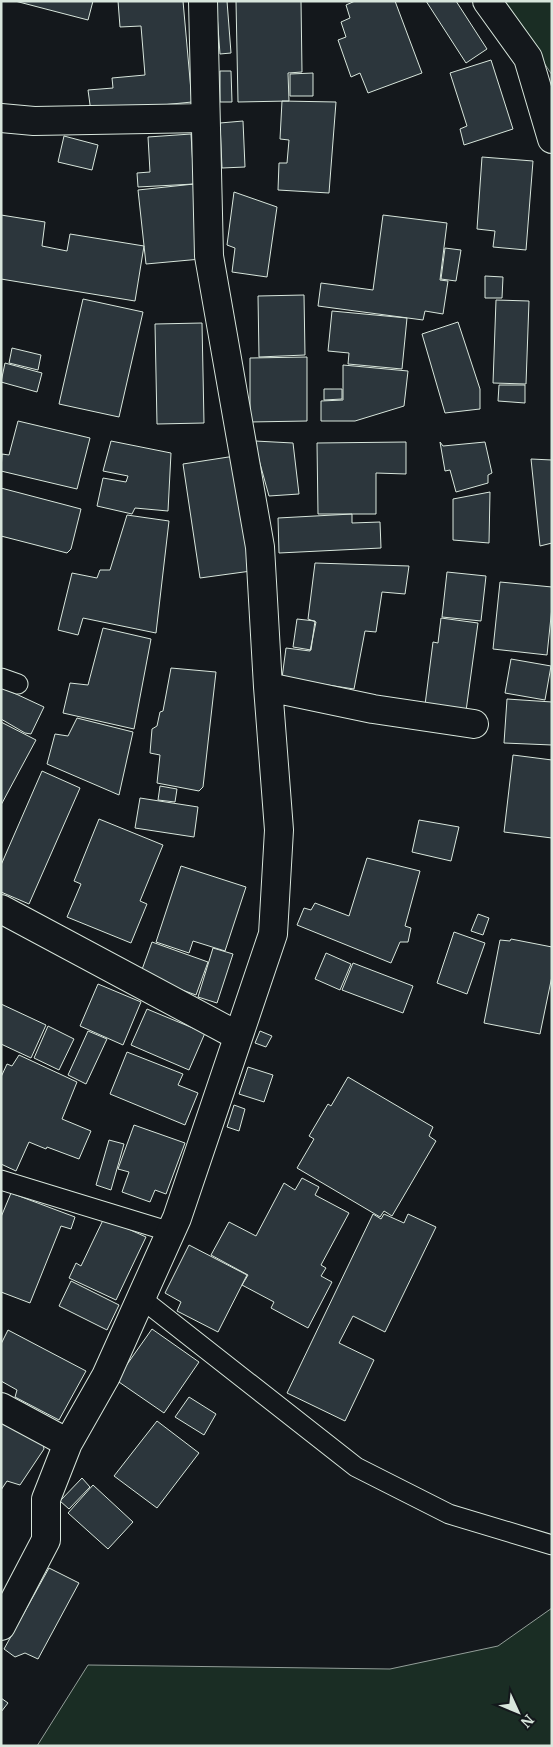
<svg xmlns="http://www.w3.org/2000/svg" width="553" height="1747" viewBox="0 0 553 1747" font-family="Merriweather,serif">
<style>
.green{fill:#1a2d24;stroke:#939e99}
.building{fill:#2c363c;stroke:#d8e6dc}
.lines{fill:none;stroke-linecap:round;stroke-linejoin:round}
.service-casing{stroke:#d8e6dc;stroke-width:21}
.minor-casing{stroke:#d8e6dc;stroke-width:30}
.service{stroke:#14181c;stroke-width:19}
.minor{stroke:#14181c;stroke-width:28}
</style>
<rect width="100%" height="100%" fill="#14181c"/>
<path class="green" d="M503,1H552V75Z
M552,1608V1746H37L88,1665L390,1669L498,1646Z"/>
<path class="building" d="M15,1H93L88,20Z
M118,1H183L192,102L91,112L88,90L113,88L112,78L145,75L141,26L120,27Z
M216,1H227L231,53L220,54Z
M236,1H301L302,72L288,73L289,101L238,102Z
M355,1H395L422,73L368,93L360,73L351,77L338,40L346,37L341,22L350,18L346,5Z
M426,1H456L487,49L466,63Z
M491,60L513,129L464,145L460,129L467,126L450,73Z
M220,71H231L232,102H220Z
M313,73V96H290V74Z
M282,101L336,102L329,193L278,190L279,163H287L289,140L280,139Z
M243,121L245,167L222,168L220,123Z
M191,134L194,184L138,187L137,173L150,172L148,137Z
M64,136L98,145L92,170L58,162Z
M482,157L533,161L526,250L493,247L495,231L477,229Z
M194,184L201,259L146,264L138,190Z
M234,192L277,207L267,277L232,272L235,248L227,245Z
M1,215L45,222L42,246L67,251L70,234L144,246L135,301L1,279Z
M383,215L447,223L440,280L448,281L443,314L425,311L423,320L318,306L321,283L373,290Z
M445,248L461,250L456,281L441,279Z
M485,276L503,277L502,298H485Z
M304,295L305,355L259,357L258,296Z
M83,299L143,312L119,417L59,404Z
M496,300L529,301L526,384L493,383Z
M332,311L407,318L402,369L348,364L349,353L328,351Z
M458,322L480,389V409L445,413L422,334Z
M202,323L204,423L157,424L155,324Z
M12,348L41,355L38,370L9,363Z
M307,357V421L250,422V358Z
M5,363L42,373L37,392L1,382Z
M343,365L408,371L404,406L355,421H321V401L343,400Z
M499,385H525V403L498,401Z
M324,389H342V399L324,400Z
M18,421L90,438L77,489L1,471L2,454L9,455Z
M111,441L171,453L168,511L135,508L132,514L97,506L103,478L126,482L128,476L103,471Z
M255,441L293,443L299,494L269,496L254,442Z
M406,442V474L376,473V514H318L317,443Z
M440,442L443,446L485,442L492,473L488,475V483L456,492L450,470L445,471Z
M235,456L251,571L200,578L183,464Z
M531,459L552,460V543L540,546Z
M1,488L81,509L71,549L67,553L1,536Z
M490,492L489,543L453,540V499Z
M352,514V523L380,522L381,548L279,553L278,518Z
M127,515L169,521L156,633L83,618L78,635L58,630L72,573L97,578L100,570H110Z
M315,563L409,566L405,594L382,592L376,632L365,631L354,689L282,678L286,648L310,651L316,622L308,619Z
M447,572L486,576L481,621L442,617Z
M500,582L552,587V607L547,655L493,649Z
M441,618L478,623L466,711L425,705L433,642L438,643Z
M297,619L315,621L311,650L293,647Z
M103,628L151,639L134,729L63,713L70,683L88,685Z
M511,659L551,666L545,700L505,693Z
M171,668L216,672L203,787L199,791L157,783L160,755L150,753L152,729L157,726L160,712L163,711Z
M1,687L44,707L31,734L25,733L1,719Z
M507,699L552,702V745L504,743Z
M77,718L133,732L119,795L47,764L55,734L68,736Z
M1,722L36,740L1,805Z
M513,755L552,760V838L504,832Z
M42,771L80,788L29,904L1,892V865Z
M160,786L177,789L175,802L158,800Z
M140,798L198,807L194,837L135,828Z
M99,819L163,845L140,901L147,904L131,943L67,917L81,884L74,881Z
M419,820L459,827L451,861L412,852Z
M367,858L420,871L405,926L411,928L408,942H400L391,963L297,925L304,908L311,910L315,903L349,916Z
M181,866L246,887L225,951L193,941L189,953L156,942Z
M478,914L489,918L483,935L471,931Z
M454,932L485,943L467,994L437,983Z
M511,939L552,947V976L540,1034L484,1023L500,940L510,941Z
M152,942L208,962L196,995L140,975Z
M213,948L233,954L217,1003L198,997Z
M326,953L351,964L340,990L315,979Z
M353,963L413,986L403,1013L342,990Z
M98,984L141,1002L123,1045L80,1026Z
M1,1004L46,1025L31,1058L1,1044Z
M147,1009L205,1033L189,1070L131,1045Z
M48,1026L74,1039L59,1070L34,1058Z
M88,1031L107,1039L86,1084L68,1075Z
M260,1031L272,1036L266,1047L255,1043Z
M127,1052L183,1074L178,1085L198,1093L185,1125L110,1094Z
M19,1055L77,1082L62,1119L91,1131L79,1159L47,1147L46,1149L29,1142L16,1171L1,1164V1077L7,1064L12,1066Z
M248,1067L273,1075L264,1102L239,1094Z
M348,1077L433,1127L429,1136L436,1141L392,1216L384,1211L380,1217L297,1168L314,1139L309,1136L328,1104L331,1106Z
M234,1105L245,1109L239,1131L227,1127Z
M134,1125L185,1143L166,1194L155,1190L150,1202L122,1192L129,1172L118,1169Z
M109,1140L124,1144L111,1190L96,1185Z
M302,1178L319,1187L315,1195L349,1213L321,1265L326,1268L321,1276L332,1282L308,1328L271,1308L274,1302L242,1285L248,1275L211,1255L229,1222L256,1236L284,1183L295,1190Z
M11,1193L75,1217L71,1229L61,1226L30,1303L1,1292V1217Z
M373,1214L381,1219L384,1214L404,1223L408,1214L436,1227L385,1332L353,1316L339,1343L374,1360L345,1421L287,1393Z
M104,1218L146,1237L116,1300L69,1278L76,1263L81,1266Z
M189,1245L247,1275L218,1332L177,1311L181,1302L165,1293Z
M71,1281L119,1305L107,1330L59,1306Z
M152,1329L199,1362L164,1413L116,1380Z
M8,1330L86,1371L59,1420L15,1397L17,1390L1,1381V1344Z
M189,1397L216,1414L204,1435L175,1417Z
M157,1421L199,1453L157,1508L114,1476Z
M1,1423L43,1444L44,1449L20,1485L7,1481L1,1490Z
M82,1478L90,1487L69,1509L60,1501Z
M93,1485L133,1522L108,1549L68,1513Z
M49,1568L79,1583L38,1659L25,1653L15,1657L4,1649Z
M1,1698L8,1703L1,1712Z"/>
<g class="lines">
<defs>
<path id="service" d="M1,678L18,684
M1,1180L171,1232
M142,1299L356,1467L449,1514L552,1545"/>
<path id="minor" d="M487,1L528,58L552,139
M1,118L34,121L205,118
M268,687L373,709L474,724
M1,909L238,1036
M1,1407L68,1443
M1,1626L46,1540V1499L68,1443L106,1376L177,1218L273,934L279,830L268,687L260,547L209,256L203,1"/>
</defs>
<use href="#service" class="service-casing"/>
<use href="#minor" class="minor-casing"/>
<use href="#service" class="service"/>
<use href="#minor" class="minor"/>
</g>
<rect width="553" height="1747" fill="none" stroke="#d8e6dc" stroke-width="5"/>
<g transform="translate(518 1712) rotate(134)" stroke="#14181c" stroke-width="4" paint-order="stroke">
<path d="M0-4L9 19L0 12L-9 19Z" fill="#d8e6dc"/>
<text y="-8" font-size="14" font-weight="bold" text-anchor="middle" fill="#d8e6dc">N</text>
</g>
</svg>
